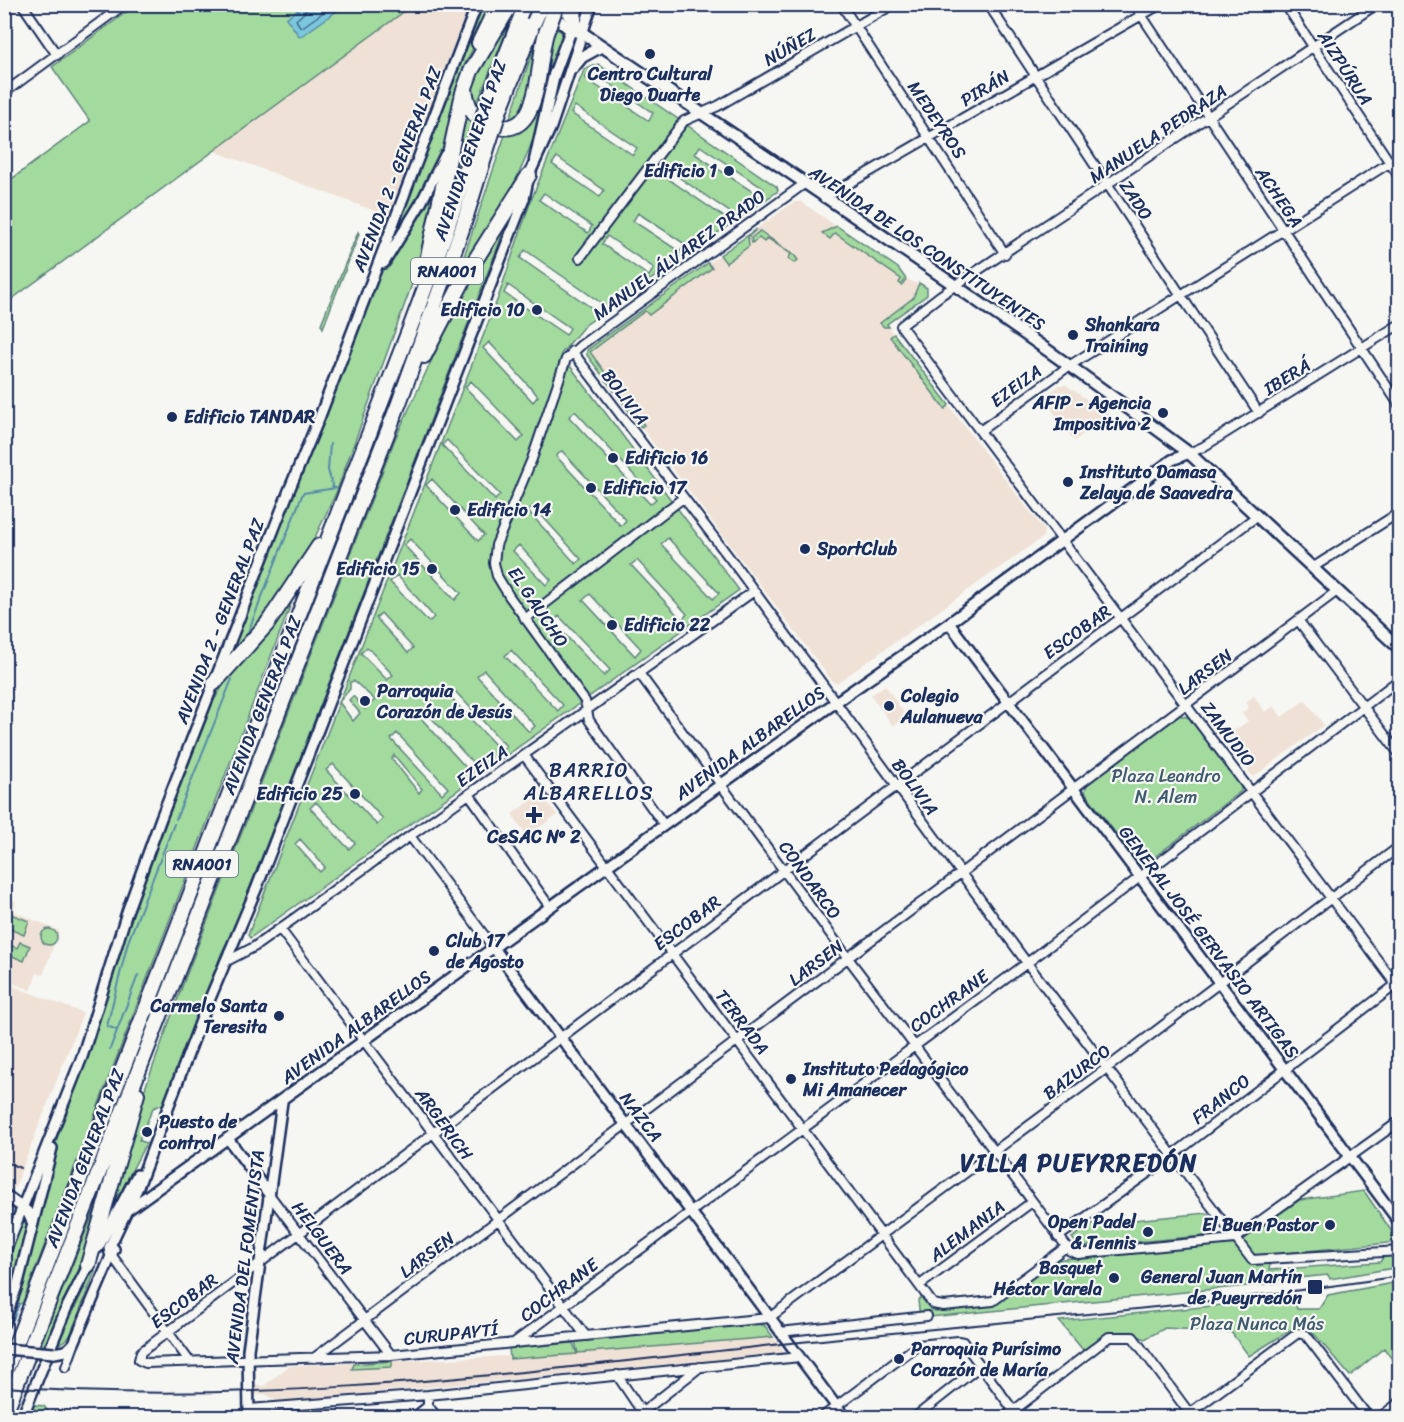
<svg xmlns="http://www.w3.org/2000/svg" width="1404" height="1422" viewBox="0 0 1404 1422" font-family="Sriracha,sans-serif">
<style>
.built{fill:#efe1d5}
.green{fill:#a3da9e;stroke:#5f847e;stroke-width:1.5;fill-rule:evenodd}
.water{fill:#7cc7dc;stroke:#558aaa;stroke-width:1.5}
.lines{fill:none;stroke-linecap:round;stroke-linejoin:round}
.shore{stroke:#426c90;stroke-width:1.5}
.stream{stroke:#558aaa;stroke-width:2}
.minor-casing{stroke:#1b2f5e;stroke-width:12}
.tertiary-casing{stroke:#1b2f5e;stroke-width:14}
.secondary-casing{stroke:#1b2f5e;stroke-width:15}
.motorway-casing{stroke:#1b2f5e;stroke-width:18}
.minor{stroke:#f6f6f2;stroke-width:8}
.tertiary{stroke:#f6f6f2;stroke-width:9}
.secondary{stroke:#f6f6f2;stroke-width:10}
.motorway{stroke:#f6f6f2;stroke-width:14}
.rail{stroke:#1b2f5e;stroke-width:2}
.tertiary-bridge-casing{stroke:#1b2f5e;stroke-width:14;stroke-linecap:butt}
.motorway-bridge-casing{stroke:#1b2f5e;stroke-width:18;stroke-linecap:butt}
.tertiary-bridge{stroke:#f6f6f2;stroke-width:9}
.motorway-bridge{stroke:#f6f6f2;stroke-width:14}
.poi-dot{fill:#1b2f5e;stroke:#f6f6f2;stroke-width:2}
.labels{text-anchor:middle;dominant-baseline:central;stroke-width:4.5;stroke-linejoin:round;paint-order:stroke}
.shield{fill:#f6f6f2;stroke:#5d6b8a;stroke-width:1.5}
.shield-label{font-size:16px;font-weight:bold;fill:#1b2f5e}
.street-label{font-size:18px;fill:#1b2f5e;stroke:#f6f6f2}
.poi-label{font-size:18px;font-weight:bold;fill:#1b2f5e;stroke:#f6f6f2;text-anchor:start}
.park-label{font-size:18px;fill:#3d5a6e;stroke:#f6f6f2}
.neighbourhood-label{font-size:20px;letter-spacing:1.5px;fill:#1b2f5e;stroke:#f6f6f2}
.district-label{font-size:24px;font-weight:bold;letter-spacing:1.5px;fill:#1b2f5e;stroke:#f6f6f2}
</style>
<rect width="100%" height="100%" fill="#f6f6f2"/>
<filter id="ink" filterUnits="userSpaceOnUse"><feTurbulence type="fractalNoise" baseFrequency=".0167" numOctaves="2"/><feDisplacementMap in="SourceGraphic" scale="12" xChannelSelector="R" yChannelSelector="G"/><feConvolveMatrix kernelMatrix="1 2 1 2 8 2 1 2 1" color-interpolation-filters="sRGB"/></filter>
<g filter="url(#ink)">
<path class="built" d="M413,5H469L388,216L214,151Z
M794,202H801L898,268L906,279L927,288L887,325L1044,530L1043,537L837,683L833,682L587,355V350Z
M1060,385H1066L1109,415L1074,441L1043,397Z
M885,685L906,716L893,726L871,695Z
M1254,696L1265,712L1274,706L1282,717L1305,700L1324,725L1253,777L1223,739L1248,721L1242,713L1249,707L1246,702Z
M541,794L557,815L527,836L512,814Z
M4,897L16,901L13,911L59,931L43,975L37,973L31,990L5,980Z
M5,983L83,1013L13,1192L4,1185Z
M773,1337L785,1353L277,1402L265,1394L252,1395L254,1384L264,1386L289,1366L578,1353Z"/>
<path class="green" d="M136,5H413L5,304V184L90,121L52,67Z
M481,5H495L465,64L448,139L440,158L401,229L398,228Z
M517,5L475,108L470,82Z
M554,27L564,34C552,65 547,95 537,127C520,183 488,230 456,280L506,132L514,129L544,68Z
M540,30C536,61 540,106 509,121Z
M570,47H573L551,112Z
M598,64L777,187L778,191L584,326L561,354L739,590L250,938L248,935L498,298L530,203L584,70ZM590,70L653,113L649,121L585,78ZM575,106L637,148L633,155L571,113ZM700,146L764,189L759,196L695,154ZM557,157L604,190L600,197L552,164ZM668,170L731,213L727,219L664,176ZM544,193L592,226L588,233L539,200ZM638,213L685,244L680,252L633,221ZM607,236L654,268L649,276L602,244ZM525,250L604,305L599,313L520,258ZM508,285L570,328L566,335L504,293ZM489,342L538,396L533,402L483,348ZM471,381L524,436L518,442L465,387ZM575,411L656,499L650,504L569,417ZM447,440L500,495L495,500L442,445ZM562,451L626,520L621,526L556,456ZM432,479L484,535L478,541L426,485ZM533,506L581,559L576,564L528,511ZM668,538L719,593L713,599L661,544ZM410,539L461,593L455,600L404,545ZM519,545L551,580L546,585L513,551ZM637,560L687,614L682,620L631,565ZM397,575L434,617L429,622L390,582ZM590,594L641,649L635,656L583,600ZM381,613L413,648L408,653L376,618ZM559,616L610,670L604,676L553,622ZM367,647L393,675L387,680L361,653ZM511,650L563,705L558,711L505,656ZM484,670L535,726L529,732L477,676ZM354,681L375,700L365,709L353,696L349,700L360,713L353,721L339,702L350,689V682ZM454,690L506,746L501,751L449,696ZM425,711L476,766L470,772L419,716ZM397,733L448,788L442,794L391,739ZM394,755L422,789L419,793L392,759ZM333,764L383,819L377,825L326,770ZM316,802L355,843L349,849L310,808ZM300,839L325,867L320,872L295,844Z
M466,110L472,121L445,203Z
M443,171L423,254L336,493L309,550L264,619L229,659L375,283Z
M837,226L898,268L906,279L902,285L899,283L901,279L835,233L830,239L822,233Z
M503,228H505L235,926L222,952L163,1104L153,1108L139,1140L146,1143L103,1226L139,1105L186,976L395,439L458,303Z
M757,229L748,237L749,246L726,263L720,255Z
M760,231L795,256L798,260L794,263L788,259L791,254L767,238L764,242L759,238L752,243L751,238Z
M358,232L359,234L323,328L321,324Z
M708,263L712,268L649,315L645,311L590,352L644,425L641,427L587,355V350Z
M919,283L927,288V295L887,324L889,327H884L880,323L913,298Z
M894,334L949,405L945,409L890,337Z
M296,591L22,1304L17,1303L61,1123L109,989L137,897L213,702L229,675Z
M1179,715L1190,718L1241,786V791L1144,865H1139L1085,792L1087,784Z
M5,912L29,921L24,935L5,927Z
M41 937a8 8 0 1 1 16 0a8 8 0 1 1-16 0Z
M20,942L30,946L24,961L5,953V943L17,948Z
M114,1163L83,1260L46,1344H40Z
M1364,1191L1399,1242L1254,1256L1240,1241L1300,1200Z
M1207,1213L1218,1228L1214,1235L1079,1247L1072,1238L1091,1224Z
M25,1215L29,1221L5,1312V1268Z
M1228,1243L1236,1245L1254,1265L1270,1264L1269,1270L1380,1262L1384,1256L1399,1255V1267L1330,1279L1328,1275L1278,1280L1277,1283L920,1318L918,1300L922,1297L935,1311L996,1304L1054,1260Z
M93,1270L95,1271L70,1336L57,1346Z
M1399,1282V1369L1384,1348L1350,1376L1309,1328L1297,1326L1249,1356L1231,1332L1165,1328L1145,1339C1122,1326 1103,1338 1083,1350L1059,1321L1294,1298L1297,1309H1319L1328,1295Z
M755,1323L765,1326L773,1337L578,1353L575,1342Z
M573,1343L577,1354L510,1359L509,1348Z
M392,1361V1367L352,1369L354,1364Z
M35,1405L44,1406L52,1417H30Z"/>
<path class="water" d="M305,5L343,4L344,6L300,37L286,18Z"/>
<g class="lines">
<path class="shore" d="M308,4L306,11L296,20L301,28L335,4"/>
<path class="stream" d="M330,444L328,470L333,488
M248,632L303,493L336,488
M176,819L232,679
M117,1030L107,1026L128,942L174,824
M110,1049L138,975
M13,1320L19,1304"/>
<defs>
<path id="minor" d="M22,4L57,55
M841,4L1005,254
M988,4L1259,413
M1134,4L1400,406
M1285,4L1400,178
M1377,4L941,295L901,326L1400,990
M1394,4L1400,13
M4,93L125,4
M824,198L1161,4
M580,258L684,121L718,106L894,4
M572,351L738,569L1027,963L1252,1260L1400,1251
M980,431L1069,366L1400,156
M1189,453L1203,447L1400,324
M1257,516L141,1352L139,1360L146,1363L391,1355L769,1318L1107,1068L1400,846
M1312,568L1400,512
M525,619L683,498
M1298,620L1400,755
M639,673L848,958L1070,1251L1078,1254L1235,1239
M524,755L933,1304L943,1306L993,1301L1066,1247
M469,794L550,907
M664,825L589,720L585,701L509,596L497,576L494,563L496,545L532,459L566,359L581,345L804,184
M410,836L493,947
M280,929L585,1335
M225,962L254,947L754,591
M268,1193L391,1355
M1058,1237L1173,1155L1398,983
M1235,1239L1400,1121
M110,1253L190,1362
M920,1285L1032,1202
M780,1332L927,1316
M515,1342L1027,963L1400,679
M314,1358L1337,591
M66,1367L74,1345
M617,1375L646,1418
M428,1395V1406L438,1418
M249,1409L428,1395L800,1357
M413,1418L428,1406
M635,1418L700,1367
M821,1418L918,1345L958,1341L963,1342L1019,1418
M914,1418L981,1365
M1004,1418L1109,1337H1133L1193,1418
M1183,1418L1298,1333L1306,1335L1369,1418
M1379,1418L1400,1402"/>
<path id="tertiary" d="M384,263L421,203L445,155
M949,623L1400,1223
M493,947L845,1418
M229,1140L268,1193
M4,1194L27,1211L33,1224
M129,1209L836,702L949,623L1172,460L1189,453
M98,1248L137,1175
M110,1253L109,1248L138,1187L203,1015L257,887L524,199L529,175L551,127L592,4
M4,1254L82,1057L127,912L161,818L290,488L320,416L477,4
M4,1323L18,1283L52,1148
M54,1353L66,1351L74,1343L114,1249
M22,1418L66,1309L90,1262
M249,1418L248,1350L282,1102"/>
<path id="secondary" d="M560,5L577,24
M556,18L571,30L584,34C787,171 993,307 1189,453L1400,649
M573,68L582,57L602,46
M535,160L554,75L573,24"/>
<path id="motorway" d="M574,20L575,4
M479,43L498,4
M465,89C467,104 471,116 486,123C543,148 536,64 546,33
M486,107L526,4
M499,112L534,22
M426,266L463,93L471,71L511,4
M424,356L467,273L529,175
M214,683L267,624L319,546
M88,1265L137,1094
M4,1375L412,323L446,231L477,136
M4,1416L399,403L462,229L490,139"/>
</defs>
<use href="#minor" class="minor-casing"/>
<use href="#tertiary" class="tertiary-casing"/>
<use href="#secondary" class="secondary-casing"/>
<use href="#motorway" class="motorway-casing"/>
<use href="#minor" class="minor"/>
<use href="#tertiary" class="tertiary"/>
<use href="#secondary" class="secondary"/>
<use href="#motorway" class="motorway"/>
<path class="rail" d="M4,1161L20,1168
M4,1387C267,1407 530,1371 791,1343C994,1322 1198,1307 1400,1276"/>
<defs>
<path id="tertiary-bridge" d="M4,1349L54,1353"/>
<path id="motorway-bridge" d="M534,22L542,4
M546,33L557,4
M477,136L486,107
M490,139L499,112"/>
</defs>
<use href="#tertiary-bridge" class="tertiary-bridge-casing"/>
<use href="#motorway-bridge" class="motorway-bridge-casing"/>
<use href="#tertiary-bridge" class="tertiary-bridge"/>
<use href="#motorway-bridge" class="motorway-bridge"/>
</g>
</g>
<g class="poi-dot">
<circle cx="650" cy="54" r="6"/>
<circle cx="729" cy="171" r="6"/>
<circle cx="537" cy="310" r="6"/>
<circle cx="1073" cy="335" r="6"/>
<circle cx="1163" cy="413" r="6"/>
<circle cx="172" cy="417" r="6"/>
<circle cx="613" cy="458" r="6"/>
<circle cx="1068" cy="482" r="6"/>
<circle cx="591" cy="488" r="6"/>
<circle cx="455" cy="510" r="6"/>
<circle cx="805" cy="549" r="6"/>
<circle cx="432" cy="569" r="6"/>
<circle cx="612" cy="625" r="6"/>
<circle cx="365" cy="701" r="6"/>
<circle cx="889" cy="706" r="6"/>
<circle cx="355" cy="794" r="6"/>
<path d="M531 806h6v6h6v6h-6v6h-6v-6h-6v-6h6z"/>
<circle cx="434" cy="951" r="6"/>
<circle cx="279" cy="1016" r="6"/>
<circle cx="791" cy="1079" r="6"/>
<circle cx="147" cy="1132" r="6"/>
<circle cx="1330" cy="1225" r="6"/>
<circle cx="1148" cy="1232" r="6"/>
<circle cx="1114" cy="1278" r="6"/>
<rect x="1307" y="1279" width="16" height="16" rx="3"/>
<circle cx="899" cy="1359" r="6"/>
</g>
<g class="labels">
<g class="shield">
<rect x="411" y="258" width="72" height="26" rx="4.5"/>
<rect x="166" y="851" width="72" height="26" rx="4.5"/>
</g>
<g class="shield-label">
<text x="447" y="271">RNA001</text>
<text x="202" y="864">RNA001</text>
</g>
<g class="street-label">
<text transform="translate(790 47) rotate(-30)">NÚÑEZ</text>
<text transform="translate(1345 68) rotate(57)">AIZPÚRUA</text>
<text transform="translate(985 88) rotate(-31)">PIRÁN</text>
<text transform="translate(937 120) rotate(56)">MEDEYROS</text>
<text transform="translate(1158 134) rotate(-34)">MANUELA PEDRAZA</text>
<text transform="translate(470 150) rotate(-71)">AVENIDA GENERAL PAZ</text>
<text transform="translate(397 169) rotate(-69)">AVENIDA 2 - GENERAL PAZ</text>
<text transform="translate(1279 197) rotate(56)">ACHEGA</text>
<text transform="translate(1136 200) rotate(57)">ZADO</text>
<text transform="translate(927 248) rotate(34)">AVENIDA DE LOS CONSTITUYENTES</text>
<text transform="translate(679 255) rotate(-36)">MANUEL ÁLVAREZ PRADO</text>
<text transform="translate(1287 377) rotate(-32)">IBERÁ</text>
<text transform="translate(1016 386) rotate(-36)">EZEIZA</text>
<text transform="translate(625 397) rotate(53)">BOLIVIA</text>
<text transform="translate(538 607) rotate(56)">EL GAUCHO</text>
<text transform="translate(220 621) rotate(-69)">AVENIDA 2 - GENERAL PAZ</text>
<text transform="translate(1077 632) rotate(-36)">ESCOBAR</text>
<text transform="translate(1205 672) rotate(-37)">LARSEN</text>
<text transform="translate(262 705) rotate(-69)">AVENIDA GENERAL PAZ</text>
<text transform="translate(1228 734) rotate(53)">ZAMUDIO</text>
<text transform="translate(750 743) rotate(-36)">AVENIDA ALBARELLOS</text>
<text transform="translate(482 766) rotate(-35)">EZEIZA</text>
<text transform="translate(915 787) rotate(54)">BOLIVIA</text>
<text transform="translate(810 880) rotate(54)">CONDARCO</text>
<text transform="translate(687 923) rotate(-37)">ESCOBAR</text>
<text transform="translate(1209 942) rotate(53)">GENERAL JOSÉ GERVASIO ARTIGAS</text>
<text transform="translate(816 963) rotate(-37)">LARSEN</text>
<text transform="translate(949 1001) rotate(-36)">COCHRANE</text>
<text transform="translate(742 1022) rotate(53)">TERRADA</text>
<text transform="translate(356 1027) rotate(-36)">AVENIDA ALBARELLOS</text>
<text transform="translate(1077 1072) rotate(-37)">BAZURCO</text>
<text transform="translate(1221 1099) rotate(-38)">FRANCO</text>
<text transform="translate(641 1117) rotate(53)">NAZCA</text>
<text transform="translate(444 1124) rotate(54)">ARGERICH</text>
<text transform="translate(85 1158) rotate(-69)">AVENIDA GENERAL PAZ</text>
<text transform="translate(967 1231) rotate(-37)">ALEMANIA</text>
<text transform="translate(322 1238) rotate(53)">HELGUERA</text>
<text transform="translate(427 1255) rotate(-37)">LARSEN</text>
<text transform="translate(245 1257) rotate(-83)">AVENIDA DEL FOMENTISTA</text>
<text transform="translate(559 1290) rotate(-37)">COCHRANE</text>
<text transform="translate(184 1301) rotate(-37)">ESCOBAR</text>
<text transform="translate(451 1334) rotate(-6)">CURUPAYTÍ</text>
</g>
<g class="poi-label">
<text x="650" y="74" text-anchor="middle">Centro Cultural<tspan x="650" dy="21">Diego Duarte</tspan></text>
<text x="717" y="171" text-anchor="end">Edificio 1</text>
<text x="525" y="310" text-anchor="end">Edificio 10</text>
<text x="1085" y="325">Shankara<tspan x="1085" dy="21">Training</tspan></text>
<text x="1151" y="403" text-anchor="end">AFIP - Agencia<tspan x="1151" dy="21">Impositiva 2</tspan></text>
<text x="184" y="417">Edificio TANDAR</text>
<text x="625" y="458">Edificio 16</text>
<text x="1080" y="472">Instituto Damasa<tspan x="1080" dy="21">Zelaya de Saavedra</tspan></text>
<text x="603" y="488">Edificio 17</text>
<text x="467" y="510">Edificio 14</text>
<text x="817" y="549">SportClub</text>
<text x="420" y="569" text-anchor="end">Edificio 15</text>
<text x="624" y="625">Edificio 22</text>
<text x="377" y="691">Parroquia<tspan x="377" dy="21">Corazón de Jesús</tspan></text>
<text x="901" y="696">Colegio<tspan x="901" dy="21">Aulanueva</tspan></text>
<text x="343" y="794" text-anchor="end">Edificio 25</text>
<text x="534" y="837" text-anchor="middle">CeSAC Nº 2</text>
<text x="446" y="941">Club 17<tspan x="446" dy="21">de Agosto</tspan></text>
<text x="267" y="1006" text-anchor="end">Carmelo Santa<tspan x="267" dy="21">Teresita</tspan></text>
<text x="803" y="1069">Instituto Pedagógico<tspan x="803" dy="21">Mi Amanecer</tspan></text>
<text x="159" y="1122">Puesto de<tspan x="159" dy="21">control</tspan></text>
<text x="1136" y="1222" text-anchor="end">Open Padel<tspan x="1136" dy="21">&amp; Tennis</tspan></text>
<text x="1318" y="1225" text-anchor="end">El Buen Pastor</text>
<text x="1102" y="1268" text-anchor="end">Basquet<tspan x="1102" dy="21">Héctor Varela</tspan></text>
<text x="1302" y="1277" text-anchor="end">General Juan Martín<tspan x="1302" dy="21">de Pueyrredón</tspan></text>
<text x="911" y="1349">Parroquia Purísimo<tspan x="911" dy="21">Corazón de María</tspan></text>
</g>
<g class="park-label">
<text x="1166" y="776">Plaza Leandro<tspan x="1166" dy="21">N. Alem</tspan></text>
<text x="1257" y="1324">Plaza Nunca Más</text>
</g>
<g class="neighbourhood-label">
<text x="589" y="770">BARRIO<tspan x="589" dy="23">ALBARELLOS</tspan></text>
</g>
<g class="district-label">
<text x="1079" y="1163">VILLA PUEYRREDÓN</text>
</g>
</g>
<rect width="1404" height="1422" fill="none" stroke="#f6f6f2" stroke-width="24"/>
<rect x="12" y="12" width="1380" height="1398" fill="none" stroke="#1b2f5e" stroke-width="2" filter="url(#ink)"/>
</svg>
